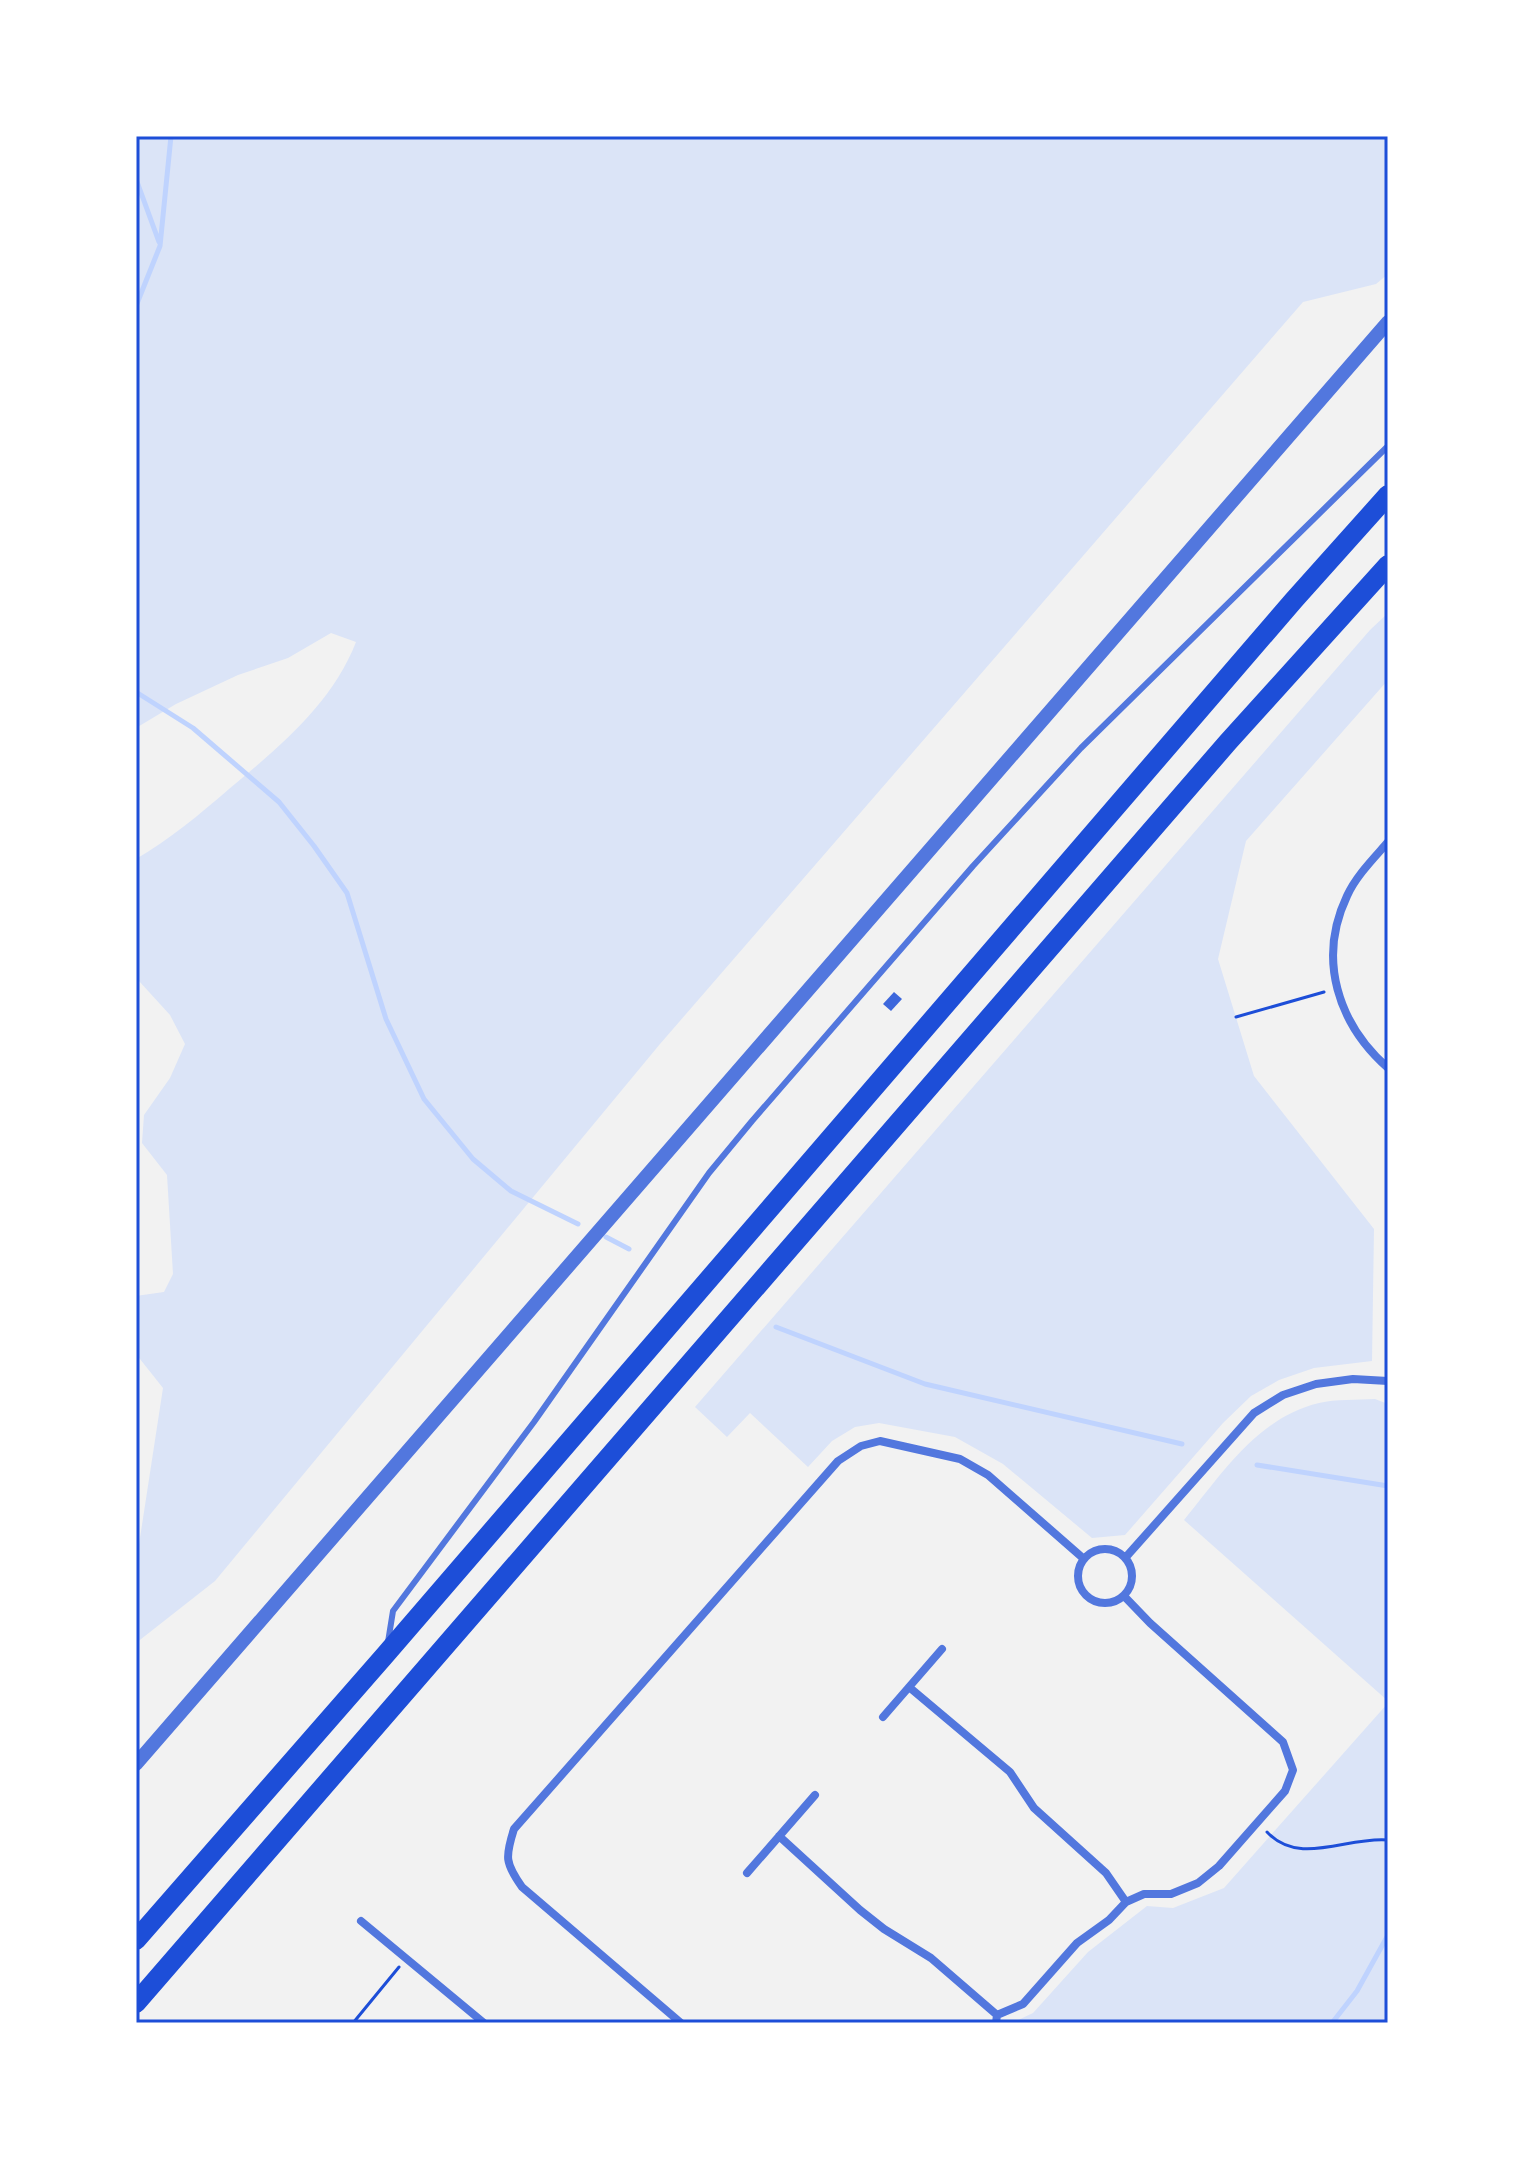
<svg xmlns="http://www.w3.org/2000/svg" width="1524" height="2159" viewBox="0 0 1524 2159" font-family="'Exo 2',sans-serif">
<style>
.green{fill:#dbe4f7}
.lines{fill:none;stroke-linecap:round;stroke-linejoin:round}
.stream{stroke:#bfd3fe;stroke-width:5}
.building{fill:#3d67dc}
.path{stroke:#1d4ed8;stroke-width:3}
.service{stroke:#5277de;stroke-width:6}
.minor{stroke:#5277de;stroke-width:8}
.tertiary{stroke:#5277de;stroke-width:14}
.motorway{stroke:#1d4ed8;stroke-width:20}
.neatline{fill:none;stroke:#1d4ed8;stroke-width:3}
</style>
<rect width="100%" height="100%" fill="#f2f2f2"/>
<path class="green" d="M136,136H1388V274L1376,284L1303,302L660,1044L215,1581L136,1643V1564L163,1388L136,1354V1296L164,1292L173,1274L167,1175L142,1143L144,1115L170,1078L185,1044L170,1015L139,981L136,980V859C169,840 200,814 229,789C278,748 332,704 356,642L331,633L288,658L238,675L176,704L136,728Z
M1388,613V680L1246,841L1218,959L1254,1076L1374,1229L1372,1361L1314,1368L1279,1380L1251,1396L1223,1423L1125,1535L1092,1538L1003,1464L955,1437L879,1423L855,1427L832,1441L808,1467L750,1413L727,1437L695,1407L1370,630Z
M1375,1399L1388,1404V1701L1184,1520C1222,1474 1257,1418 1319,1403C1336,1399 1357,1400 1375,1399Z
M1388,1703V2023H1012L1033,2013L1088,1952L1147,1906L1173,1908L1224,1888Z"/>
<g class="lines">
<path class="stream" d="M136,179L159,242
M136,306L160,246L171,136
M136,692L193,728L279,802L314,846L347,893L386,1019L424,1099L473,1159L511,1191L578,1224
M606,1237L629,1249
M776,1327L925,1384L1182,1444
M1257,1465L1388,1486
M1332,2023L1357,1991L1388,1935"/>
</g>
<path class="building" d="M894,992L902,999L891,1011L883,1004Z"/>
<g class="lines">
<path class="path" d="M1236,1017L1324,992
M1267,1832C1300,1867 1347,1836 1388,1840
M353,2023L399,1967"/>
<path class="service" d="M388,1642L393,1611L534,1422L709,1173L752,1121L973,866L1081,748L1388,446"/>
<path class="minor" d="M1388,842C1374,858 1356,876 1347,896C1317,959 1338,1024 1388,1068
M1078 1576a27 27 0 1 1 54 0a27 27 0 1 1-54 0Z
M1126,1557L1254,1413L1283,1395L1316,1384L1353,1379L1388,1381
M909,1687L1010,1772L1034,1808L1106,1873L1126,1902
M883,1717L942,1649
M779,1836L860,1910L884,1929L931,1958L997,2015
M747,1873L815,1795
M361,1921L484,2023
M681,2023L522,1887C505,1863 505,1857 514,1829L838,1461L861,1446L880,1441L960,1459L988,1475L1084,1559
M996,2023L997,2015L1023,2004L1077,1943L1109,1920L1126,1902L1144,1894H1171L1198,1883L1219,1866L1285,1791L1293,1770L1283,1742L1150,1623L1124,1596"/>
<path class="tertiary" d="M136,1764L1388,322"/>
<path class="motorway" d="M136,1940L386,1654L1294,600L1388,495
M136,2003L1228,742L1388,565"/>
</g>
<rect width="1524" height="2159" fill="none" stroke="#ffffff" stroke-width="276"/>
<rect x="138" y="138" width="1248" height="1883" class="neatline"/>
</svg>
